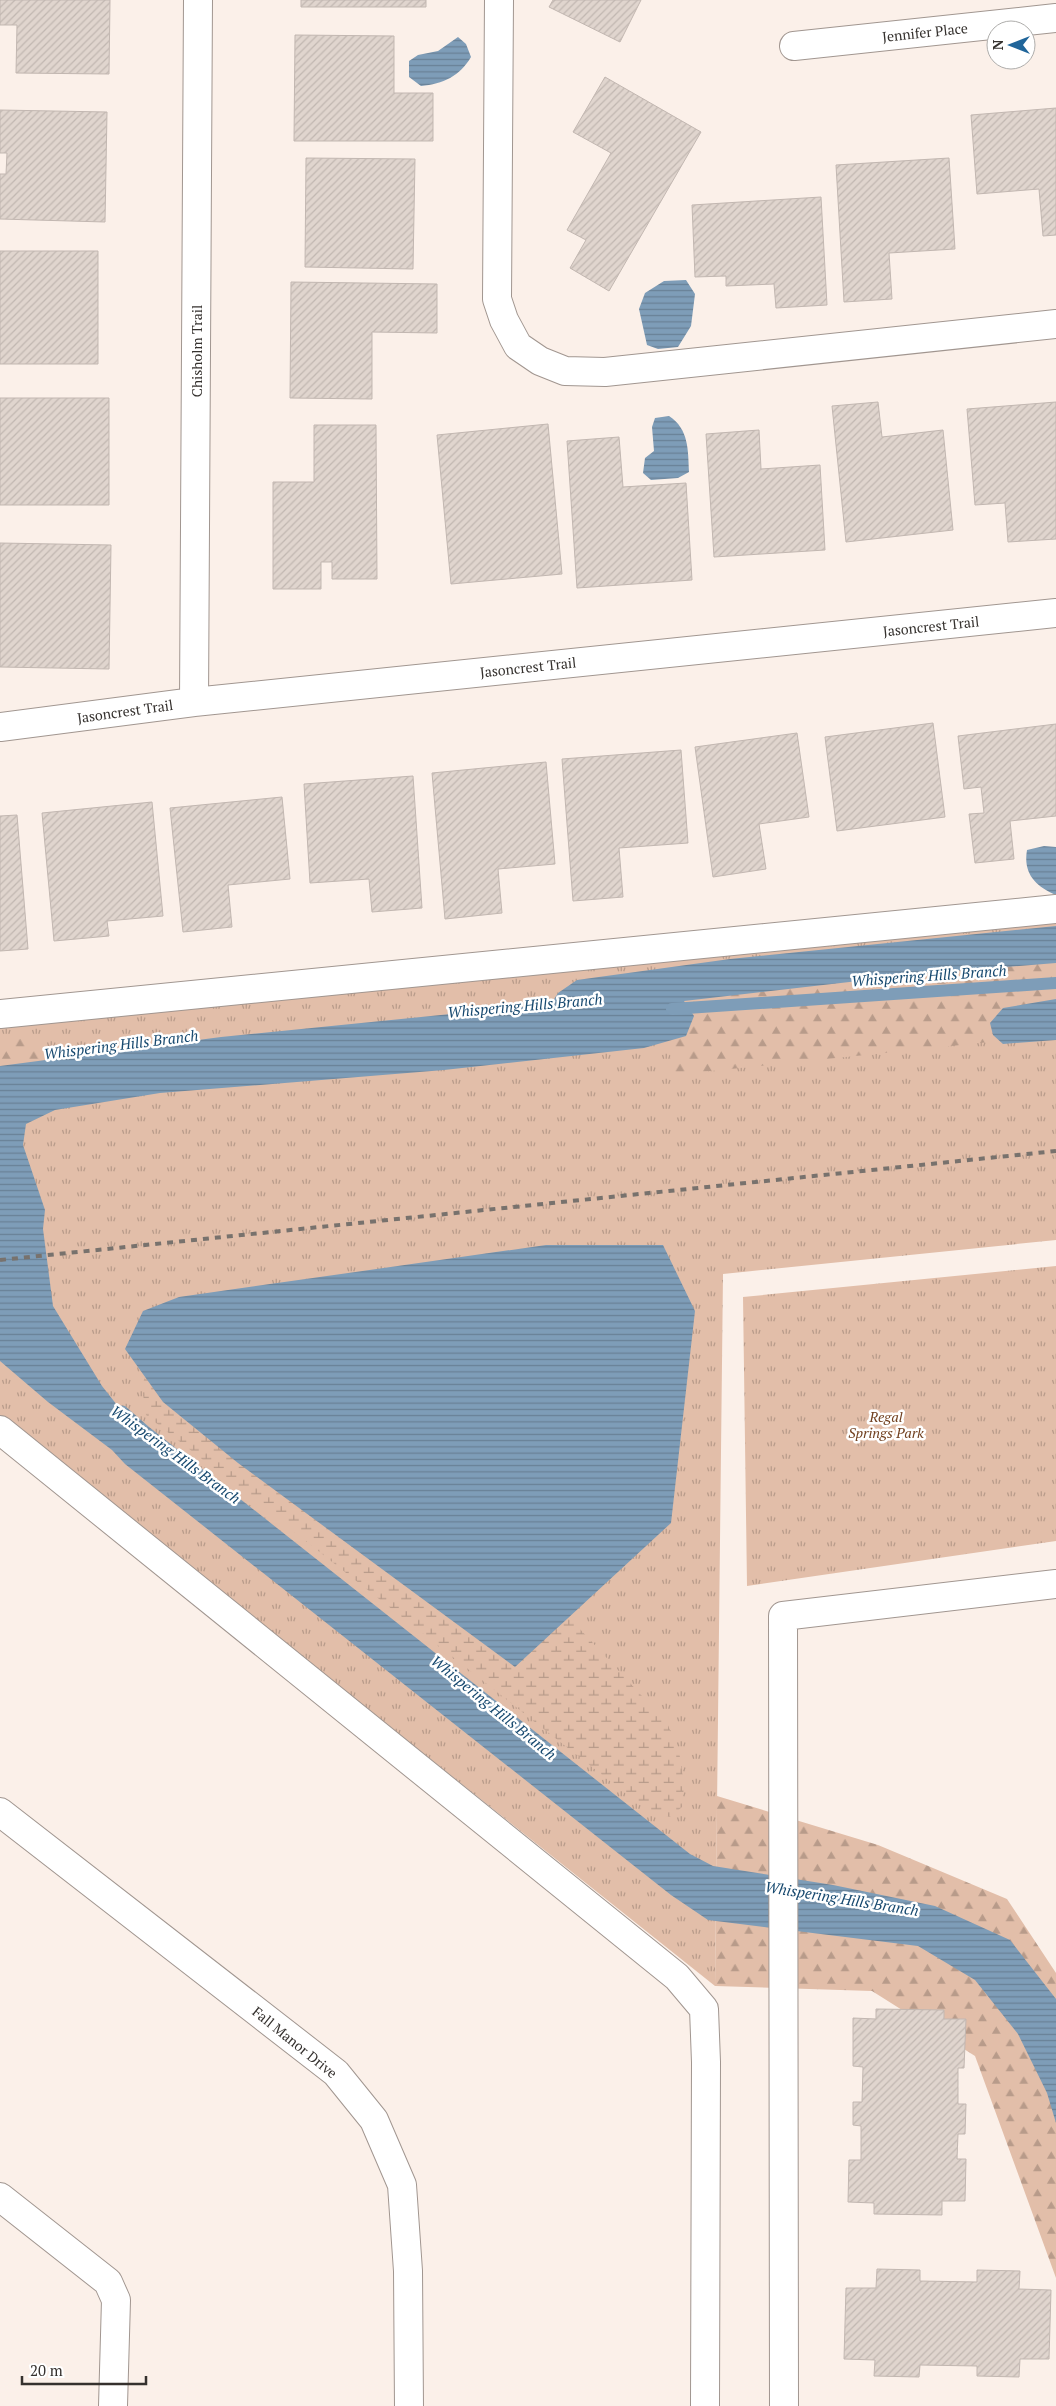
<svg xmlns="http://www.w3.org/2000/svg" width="1056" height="2406" viewBox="0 0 1056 2406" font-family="'PT Serif',serif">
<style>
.grass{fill:url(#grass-tufts)}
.forest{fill:url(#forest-firs)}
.wetland{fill:url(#wetland-marsh)}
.water{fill:url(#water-rules)}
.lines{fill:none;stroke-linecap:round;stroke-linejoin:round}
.stream{stroke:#7e9db8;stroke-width:12}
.building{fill:url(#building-hatch);stroke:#c2b7b1}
.minor-casing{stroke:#a19690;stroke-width:30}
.minor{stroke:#fff;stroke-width:28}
.rail{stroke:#78726d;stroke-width:4;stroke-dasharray:6 6;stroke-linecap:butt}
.labels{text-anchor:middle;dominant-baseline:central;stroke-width:5;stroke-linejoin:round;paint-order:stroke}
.street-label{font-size:14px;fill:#35312e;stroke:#fff}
.park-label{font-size:14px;font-style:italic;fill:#71401f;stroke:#fff}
.water-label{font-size:15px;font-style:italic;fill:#17496f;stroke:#fff}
</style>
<defs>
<pattern id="grass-tufts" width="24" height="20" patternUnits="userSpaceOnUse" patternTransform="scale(1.25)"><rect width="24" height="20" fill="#e2bea9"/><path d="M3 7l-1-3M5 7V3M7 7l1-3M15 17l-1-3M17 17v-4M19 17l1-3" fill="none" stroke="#b89b8a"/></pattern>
<pattern id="forest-firs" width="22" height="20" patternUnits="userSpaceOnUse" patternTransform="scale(1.25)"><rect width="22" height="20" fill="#e2bea9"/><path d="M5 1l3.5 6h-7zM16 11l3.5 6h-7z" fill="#b89b8a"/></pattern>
<pattern id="wetland-marsh" width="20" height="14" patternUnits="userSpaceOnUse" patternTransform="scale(1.25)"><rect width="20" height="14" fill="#e2bea9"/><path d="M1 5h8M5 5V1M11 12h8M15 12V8" fill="none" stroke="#b89b8a"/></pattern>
<pattern id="water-rules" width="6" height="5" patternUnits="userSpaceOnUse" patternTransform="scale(1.25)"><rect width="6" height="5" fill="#7e9db8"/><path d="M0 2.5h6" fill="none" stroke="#688196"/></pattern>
<pattern id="building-hatch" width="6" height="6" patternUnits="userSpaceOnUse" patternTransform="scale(1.25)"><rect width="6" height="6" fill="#e0d5ce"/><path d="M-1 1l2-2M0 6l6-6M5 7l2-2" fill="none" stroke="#c1b7b1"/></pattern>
</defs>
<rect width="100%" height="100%" fill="#fbf0e9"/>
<path class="grass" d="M1056,908V1240L723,1274L715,1986L0,1416V1014Z
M1056,1266V1541L747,1586L743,1297Z"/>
<path class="forest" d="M1056,954V1035L673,1075L662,993Z
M0,1035L42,1042L48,1082L0,1119Z
M717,1796L878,1845L1007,1899L1056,1973V2278L975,2056L872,1991L715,1986Z"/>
<path class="wetland" d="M155,1347L495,1546L578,1627L667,1723L679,1751L684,1785L682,1807L670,1817L649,1812L146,1415L142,1386Z"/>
<path class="water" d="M458,37L466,44L471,57C460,76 443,84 421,86L409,77V61L418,55L438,51Z
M686,280L695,294L691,326L678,347L658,349L647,345L639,309L645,293L664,281Z
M669,416C689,429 688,450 689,472L678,478L651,480L643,473L645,458L654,451L652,427L655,418Z
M1044,846L1056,847V895C1035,886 1023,873 1027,850Z
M1056,926V963L928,973L684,1001L694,1016L686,1036L644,1048L444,1070L160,1093L55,1110L26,1124L23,1145L45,1210L43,1229L53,1306L102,1386L117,1405L125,1406L149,1427L690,1854L713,1866L833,1885L935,1906L1010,1940L1056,1999V2123L1047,2093L1018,2034L975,1980L918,1946L708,1920L671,1895L125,1464L112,1450L48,1402L0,1361V1066L221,1037L551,1004L558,993L577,980L730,959Z
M1056,999V1040L1003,1044L993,1035L990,1023L1003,1008Z
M546,1245H663L695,1311L671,1523L515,1667L238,1463L163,1402L125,1349L143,1311L179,1297Z"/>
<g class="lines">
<path class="stream" d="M672,1009L1056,983"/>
</g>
<path class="building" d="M0,0H110L109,74L16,73L17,25H0Z
M301,0H426V7H301Z
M553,0H641L620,42L549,7Z
M295,35L394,36V93H433V141H294Z
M605,77L701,132L609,291L570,268L586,240L567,230L611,153L573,132Z
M1056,108V235L1043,236L1039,189L977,194L971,115Z
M0,110L107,112L105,222L0,219V174H6L7,153H0Z
M306,158L415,159L413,269L305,267Z
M949,158L955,249L889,253L892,299L844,302L836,165Z
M821,197L827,305L776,308L774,284L726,286V276L695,277L692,205Z
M0,251H98V364H0Z
M291,282L437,284V333L372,332V399L290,398Z
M0,398H109V505H0Z
M878,402L882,437L943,430L953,530L846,542L832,406Z
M1056,402V539L1008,542L1005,503L975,505L967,409Z
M548,424L562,574L451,584L437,435Z
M314,425H376L377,579H332V562H321V589H273V482H314Z
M759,430L761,469L820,465L825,550L714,557L706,434Z
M619,437L623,487L686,483L692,580L577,588L567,441Z
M0,543L111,545L109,669L0,667Z
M933,723L945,817L837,831L825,737Z
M1056,724V816L1010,821L1014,859L975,863L969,814L984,813L981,787L964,789L958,736Z
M797,733L809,817L759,824L766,869L713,877L695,747Z
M681,750L688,843L619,848L623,897L573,901L562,759Z
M546,762L555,864L498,869L502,913L445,919L432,773Z
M413,776L422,908L372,912L369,879L310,883L304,784Z
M282,797L290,879L228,885L232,927L183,932L170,808Z
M152,802L163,916L107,921L109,936L54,941L42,813Z
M17,815L28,949L0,951V816Z
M876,2009L944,2010V2019H966L964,2068H958V2104H966L965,2134H958L957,2159H966L965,2201H942V2215L874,2214V2203L848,2202L849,2160H861V2126L853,2125V2102H862L863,2067L853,2066V2018L876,2019Z
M877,2269L920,2270V2281L977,2282V2270L1020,2271L1019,2289L1051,2290L1049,2359H1020L1019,2377L977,2376V2366L920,2365L919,2377L874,2376L875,2360L844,2359L846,2288H876Z"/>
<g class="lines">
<defs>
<path id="minor" d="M499,0L497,299L504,320L518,346L540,361L565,371L605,372L1056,324
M794,46L1056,18
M194,702L198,0
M0,727L194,702L1056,613
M0,1014L1056,909
M0,1430L677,1977L704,2009L706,2062L705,2406
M0,1812L336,2073L374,2120L402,2185L408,2271L409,2406
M0,2197L108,2282L116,2300L113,2406
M784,2406L783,1616L1056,1584"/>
</defs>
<use href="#minor" class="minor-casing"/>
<use href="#minor" class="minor"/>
<path class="rail" d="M0,1260L1056,1151"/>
</g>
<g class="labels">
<g class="street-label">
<text transform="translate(925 32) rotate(-6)">Jennifer Place</text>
<text transform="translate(196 351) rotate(-90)">Chisholm Trail</text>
<text transform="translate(931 626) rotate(-6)">Jasoncrest Trail</text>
<text transform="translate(528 667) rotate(-6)">Jasoncrest Trail</text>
<text transform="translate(125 711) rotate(-8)">Jasoncrest Trail</text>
<text transform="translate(295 2042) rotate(39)">Fall Manor Drive</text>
</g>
<g class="park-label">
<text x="886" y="1416">Regal<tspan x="886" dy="16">Springs Park</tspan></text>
</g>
<g class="water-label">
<text transform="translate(929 975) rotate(-4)">Whispering Hills Branch</text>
<text transform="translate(525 1005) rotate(-5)">Whispering Hills Branch</text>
<text transform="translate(121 1044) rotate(-7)">Whispering Hills Branch</text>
<text transform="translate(176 1454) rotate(36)">Whispering Hills Branch</text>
<text transform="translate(494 1707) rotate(39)">Whispering Hills Branch</text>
<text transform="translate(842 1898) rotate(9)">Whispering Hills Branch</text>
</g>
</g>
<g transform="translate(1011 45) rotate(270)"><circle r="24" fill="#ffffff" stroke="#aeadab"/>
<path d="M0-4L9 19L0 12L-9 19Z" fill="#20659a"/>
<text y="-8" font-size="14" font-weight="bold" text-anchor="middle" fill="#35312e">N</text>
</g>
<path d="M22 2376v8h124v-8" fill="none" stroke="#35312e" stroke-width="2.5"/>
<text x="30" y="2376" font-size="15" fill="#35312e" stroke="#ffffff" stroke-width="4" paint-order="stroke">20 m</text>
</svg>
